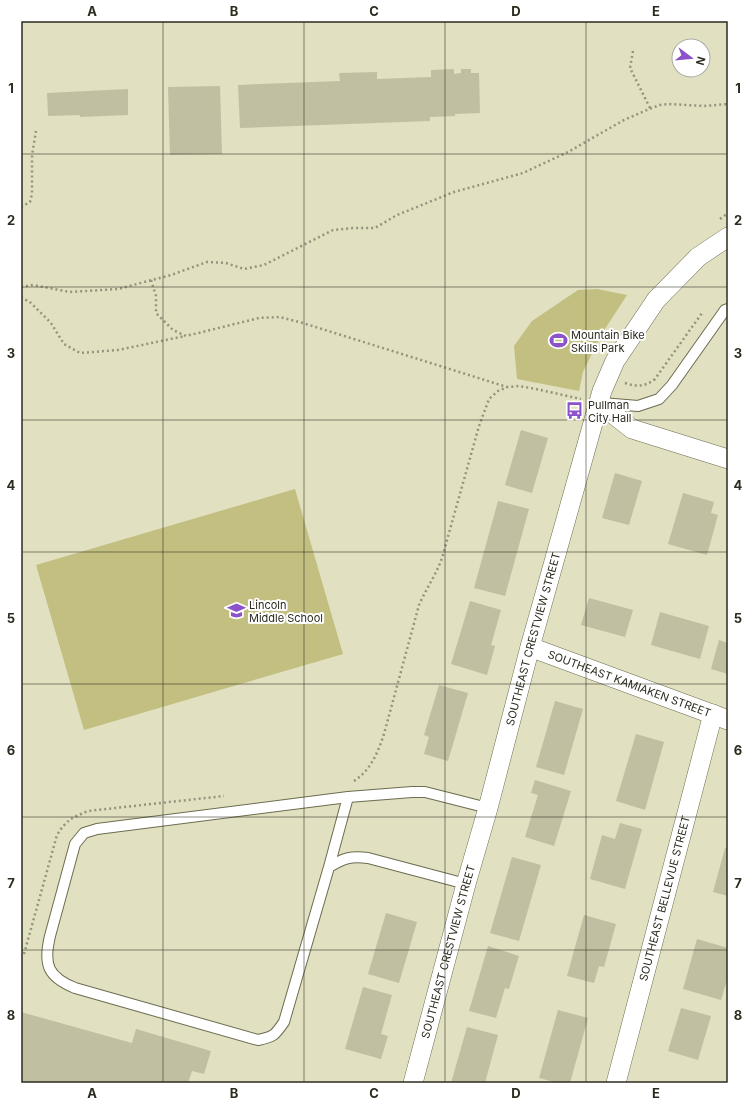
<svg xmlns="http://www.w3.org/2000/svg" width="749" height="1104" viewBox="0 0 749 1104" font-family="Inter,sans-serif">
<style>
.garden{fill:#c2bf81}
.building{fill:#c0bfa1}
.lines{fill:none;stroke-linecap:round;stroke-linejoin:round}
.service-casing{stroke:#6d6c50;stroke-width:12}
.minor-casing{stroke:#6d6c50;stroke-width:20}
.path{stroke:#94937d;stroke-width:2.5;stroke-dasharray:2 3;stroke-linecap:butt}
.service{stroke:#fff;stroke-width:10}
.minor{stroke:#fff;stroke-width:19}
.grid{fill:none;stroke:#2c2b1f;stroke-width:1;stroke-opacity:0.55}
.labels{text-anchor:middle;dominant-baseline:central;stroke-width:4;stroke-linejoin:round;paint-order:stroke}
.poi-label{font-size:11px;fill:#2c2b1f;stroke:#fff;text-anchor:start}
.street-label{font-size:11px;fill:#2c2b1f;stroke:#fff}
.neatline{fill:none;stroke:#2c2b1f;stroke-width:1.5}
.grid-label{font-size:13px;text-anchor:middle;font-weight:bold;fill:#2c2b1f}
</style>
<rect width="100%" height="100%" fill="#e1e0c1"/>
<path class="garden" d="M597,289L627,295L601,335L583,372L579,391L517,379L514,346L532,321L578,290Z
M295,489L343,654L84,730L36,565Z"/>
<path class="building" d="M454,69V74L461,73V69H471V73H479L480,113L455,114V116L430,117V121L240,128L238,85L340,81L339,73L377,72V79L431,77V70Z
M220,86L222,154L170,155L168,87Z
M128,89V115L80,117V115L48,116L47,93Z
M521,430L548,438L532,493L505,485Z
M615,473L642,481L629,525L602,518Z
M683,493L714,502L711,513L718,515L707,555L668,544Z
M498,501L529,509L505,596L474,588Z
M589,598L633,610L625,637L581,625Z
M470,601L501,610L491,645L495,646L487,675L451,664Z
M660,612L709,626L700,659L651,645Z
M719,640L728,643V674L711,669Z
M439,685L468,693L448,761L424,754L429,737L424,735Z
M555,701L583,709L564,775L536,767Z
M636,734L664,742L645,810L616,801Z
M535,780L571,791L554,846L525,837L538,795L531,793Z
M620,823L642,829L625,889L590,879L602,835L615,839Z
M725,848H728V896L713,892Z
M512,857L541,865L519,941L490,933Z
M386,913L417,922L399,983L368,974Z
M584,915L616,924L604,967L599,966L594,983L567,976Z
M697,939L728,948V977L721,1000L683,989Z
M488,946L519,956L509,989L505,988L496,1018L469,1011Z
M363,987L392,995L381,1034L388,1036L381,1059L345,1049Z
M681,1008L711,1016L698,1060L668,1051Z
M558,1010L588,1018L570,1083H558L539,1078Z
M21,1012L132,1043L136,1029L211,1051L204,1074L192,1071L188,1083H21Z
M467,1027L498,1035L485,1083H451Z"/>
<g class="lines">
<defs>
<path id="service" d="M602,403L638,406L659,399L672,385L725,310L728,309
M329,867L348,797
M466,884L368,858C350,856 344,858 329,867L284,1022C275,1035 274,1037 258,1040L75,988C48,977 43,965 50,936L75,844L84,833L97,829L348,797L412,792H425L488,808"/>
<g id="minor">
<path d="M599,403L632,429L728,459"/>
<path id="s1" d="M530,647L728,720"/>
<path id="s2" d="M413,1083L466,884L488,808L530,647L602,391L615,361L656,300L698,257L728,237"/>
<path id="s3" d="M616,1083L713,714"/>
</g>
</defs>
<use href="#service" class="service-casing"/>
<use href="#minor" class="minor-casing"/>
<path class="path" d="M633,51L630,68L650,108
M21,207L30,202L32,194V155L36,131
M720,219L728,213
M151,280L156,296V313L173,330L186,336L259,318L280,317L303,323L507,387
M21,287L33,285L70,292L118,289L171,275L207,262L226,263L244,269L264,265L333,230L353,228H375L397,215L454,192L523,173L568,152L624,120L649,109L660,105L669,104L704,106L728,104
M21,297L31,303L51,323L64,344L80,353L118,350L185,336
M625,383C636,387 645,387 655,379L702,313L703,315
M354,781C371,770 378,752 384,734L419,605C426,589 436,575 442,558L479,426L489,399L498,391L507,387L519,386L536,389L581,399
M24,954L57,835C67,819 72,818 88,811L224,796"/>
<use href="#service" class="service"/>
<use href="#minor" class="minor"/>
</g>
<path class="grid" d="M163,21V1083M304,21V1083M445,21V1083M586,21V1083M21,154H728M21,287H728M21,420H728M21,552H728M21,684H728M21,817H728M21,950H728"/>
<defs>
<symbol id="stadium-bare" viewBox="-9 -9 18 18"><path d="M0-5a6.5 5 0 1 0 0 10a6.5 5 0 1 0 0-10ZM-3.5-1.8h7v3.6h-7Z" fill="#8c52c9" stroke="#fff" stroke-width="2.5" paint-order="stroke"/></symbol>
<symbol id="bus-bare" viewBox="-9 -9 18 18"><path d="M-5-6H5V4H4V6H2V4H-2V6H-4V4H-5ZM-3.5-4V0h7V-4ZM-3.5 1.2v1.5H-2V1.2ZM2 1.2v1.5H3.5V1.2Z" fill="#8c52c9" stroke="#fff" stroke-width="2.5" paint-order="stroke"/></symbol>
<symbol id="school-bare" viewBox="-9 -9 18 18"><path d="M0-5L7-2L0 1L-7-2ZM-4 1L0 2.5L4 1V4Q0 6-4 4Z" fill="#8c52c9" stroke="#fff" stroke-width="2.5" paint-order="stroke"/></symbol>
</defs>
<g fill-rule="evenodd">
<use href="#stadium-bare" x="546" y="328" width="25" height="25"/>
<use href="#bus-bare" x="562" y="398" width="25" height="25"/>
<use href="#school-bare" x="224" y="598" width="25" height="25"/>
</g>
<g class="labels">
<g class="poi-label">
<text x="571" y="335">Mountain Bike<tspan x="571" dy="13">Skills Park</tspan></text>
<text x="588" y="405">Pullman<tspan x="588" dy="13">City Hall</tspan></text>
<text x="249" y="605">Lincoln<tspan x="249" dy="13">Middle School</tspan></text>
</g>
<g class="street-label">
<text stroke="none"><textPath href="#s2" startOffset="460">SOUTHEAST CRESTVIEW STREET</textPath></text>
<text stroke="none"><textPath href="#s1" startOffset="106">SOUTHEAST KAMIAKEN STREET</textPath></text>
<text stroke="none"><textPath href="#s3" startOffset="191">SOUTHEAST BELLEVUE STREET</textPath></text>
<text stroke="none"><textPath href="#s2" startOffset="136">SOUTHEAST CRESTVIEW STREET</textPath></text>
</g>
</g>
<rect width="749" height="1104" fill="none" stroke="#ffffff" stroke-width="44"/>
<g transform="translate(691 58) rotate(106)"><circle r="19" fill="#ffffff" stroke="#abaaa5"/>
<path d="M0-3L7 15L0 10L-7 15Z" fill="#8c52c9"/>
<text y="-6" font-size="11" font-weight="bold" text-anchor="middle" fill="#2c2b1f">N</text>
</g>
<rect x="22" y="22" width="705" height="1060" class="neatline"/>
<g class="grid-label">
<text x="92" y="16">A</text>
<text x="234" y="16">B</text>
<text x="374" y="16">C</text>
<text x="516" y="16">D</text>
<text x="656" y="16">E</text>
<text x="11" y="93">1</text>
<text x="738" y="93">1</text>
<text x="11" y="225">2</text>
<text x="738" y="225">2</text>
<text x="11" y="358">3</text>
<text x="738" y="358">3</text>
<text x="11" y="490">4</text>
<text x="738" y="490">4</text>
<text x="11" y="623">5</text>
<text x="738" y="623">5</text>
<text x="11" y="755">6</text>
<text x="738" y="755">6</text>
<text x="11" y="888">7</text>
<text x="738" y="888">7</text>
<text x="11" y="1020">8</text>
<text x="738" y="1020">8</text>
<text x="92" y="1098">A</text>
<text x="234" y="1098">B</text>
<text x="374" y="1098">C</text>
<text x="516" y="1098">D</text>
<text x="656" y="1098">E</text>
</g>
</svg>
